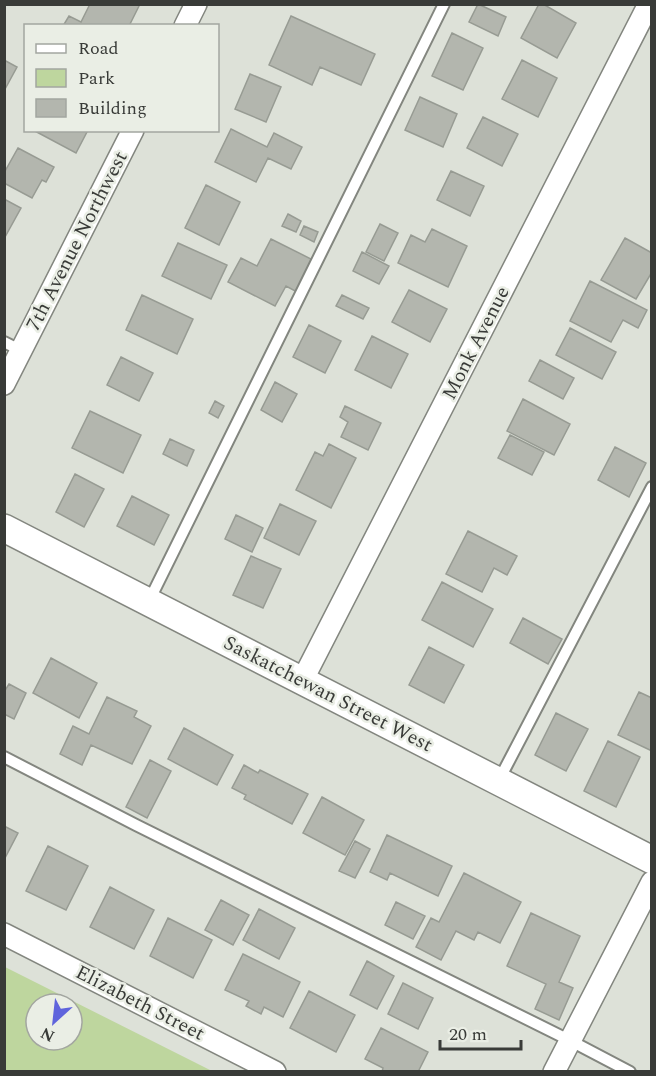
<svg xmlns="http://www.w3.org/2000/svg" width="656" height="1076" viewBox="0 0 656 1076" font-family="Spectral,serif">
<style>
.green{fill:#bed69e;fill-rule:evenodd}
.building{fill:#b3b6ae;stroke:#979b93;stroke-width:1.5}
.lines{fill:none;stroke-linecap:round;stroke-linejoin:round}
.service-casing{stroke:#83867f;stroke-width:14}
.minor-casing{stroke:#83867f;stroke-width:24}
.tertiary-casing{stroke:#83867f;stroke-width:30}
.service{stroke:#fff;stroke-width:10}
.minor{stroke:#fff;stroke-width:21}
.tertiary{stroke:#fff;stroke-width:27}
.labels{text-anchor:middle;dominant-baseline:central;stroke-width:5;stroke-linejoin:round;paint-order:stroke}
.street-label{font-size:20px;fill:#393b38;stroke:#eaeee5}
</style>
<rect width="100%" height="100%" fill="#dde1d8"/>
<path class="green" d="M5,967L212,1071H5ZM36,1004H72V1040H36Z"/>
<path class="building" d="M90,4H140L129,26H63L69,16L81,22Z
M478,4L506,17L498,36L469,22Z
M539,4H543L576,23L557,58L521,38Z
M291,16L375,54L361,85L320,67L312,85L269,65Z
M452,33L483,48L463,90L432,76Z
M4,60L17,67L4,91Z
M522,60L557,78L538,117L502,99Z
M250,74L281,87L266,122L235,109Z
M420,97L457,114L443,147L405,130Z
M483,117L518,134L502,166L467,148Z
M231,129L267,147L274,133L302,147L291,169L268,158L256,182L215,162Z
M33,130H88L76,153Z
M18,148L54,167L46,182L42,180L32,198L4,183V173Z
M451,171L484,186L470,216L437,200Z
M206,185L240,202L219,245L185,228Z
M4,199L21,208L5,237H4Z
M288,214L301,221L296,232L282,226Z
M380,224L398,233L384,261L366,252Z
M304,226L318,232L314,242L300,235Z
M432,229L467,246L448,287L398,263L411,235L425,242Z
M625,238L652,253V272L636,299L601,280Z
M271,239L313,260L297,292L286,286L275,306L228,282L241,258L257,266Z
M178,243L227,265L211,299L162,276Z
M362,252L389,266L379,284L353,271Z
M590,281L647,310L638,328L623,320L611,342L570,321Z
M409,290L447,309L430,342L392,322Z
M142,295L193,319L177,354L126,330Z
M342,295L369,308L363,319L336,306Z
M309,325L341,341L325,373L293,357Z
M570,328L616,352L602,379L556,355Z
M372,336L408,354L391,388L355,370Z
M121,357L153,373L139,401L107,385Z
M540,360L574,378L563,399L529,381Z
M275,382L297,394L282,422L261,410Z
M523,399L570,424L554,455L507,431Z
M215,401L224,406L218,418L209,413Z
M345,406L381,423L368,450L341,437L348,422L340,417Z
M90,411L141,435L123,473L72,448Z
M510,435L544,452L532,475L498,458Z
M170,439L194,450L187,466L163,454Z
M329,444L356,458L331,508L296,490L315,452L323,456Z
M615,447L646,463L629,497L598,480Z
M75,474L104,489L84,527L56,512Z
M132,496L169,515L154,545L117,526Z
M280,504L316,521L299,555L264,538Z
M236,515L263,528L252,552L225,539Z
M468,531L517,556L507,575L494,568L482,592L446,574Z
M251,556L281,569L263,608L233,595Z
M442,582L493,609L473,647L422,620Z
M523,618L562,639L548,664L510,643Z
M429,647L464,665L444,703L409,685Z
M51,658L97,683L79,718L33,693Z
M9,684L26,693L14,719L4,714V692Z
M639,692L652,698V751L618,735Z
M107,697L137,711L134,717L151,726L132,764L91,745L82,765L60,754L73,726L89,734Z
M556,713L588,729L566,771L535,755Z
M184,728L233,755L217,785L168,759Z
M608,741L640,757L616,807L584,791Z
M150,760L171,771L147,818L126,807Z
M244,765L258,773L260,770L308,794L292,824L244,799L246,795L232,788Z
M322,797L364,820L345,855L303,833Z
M4,826L18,833L4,860Z
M387,835L452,866L438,896L390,873L387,880L370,872Z
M355,841L370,849L355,878L339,871Z
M48,846L88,866L66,910L26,891Z
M464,873L521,902L500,943L478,932L474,940L456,931L441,960L416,947L431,918L439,922Z
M110,887L154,910L134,949L90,927Z
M221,900L249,915L233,945L205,930Z
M396,902L425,916L413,939L385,925Z
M259,909L295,928L279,959L243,940Z
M531,913L580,936L559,982L573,988L559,1020L535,1009L546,984L507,966Z
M168,918L212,940L193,978L150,956Z
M243,954L300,982L283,1017L264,1007L261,1014L246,1006L249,1001L225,990Z
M367,961L394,976L377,1009L350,995Z
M403,983L433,998L418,1029L388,1014Z
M309,991L355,1015L336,1052L290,1028Z
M381,1028L428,1052L418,1072H382L383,1068L365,1059Z"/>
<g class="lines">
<defs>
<path id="service" d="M4,342L22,351
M149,601L444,4
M4,757L136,825L571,1041L630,1072
M499,780L652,487"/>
<path id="minor" d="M185,26L196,4
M4,384L133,130
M302,681L649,4
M4,934L275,1072
M554,1072L652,882"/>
<path id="tertiary" d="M4,528L652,860"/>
</defs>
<use href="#service" class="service-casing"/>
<use href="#minor" class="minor-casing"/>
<use href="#tertiary" class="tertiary-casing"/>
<use href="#service" class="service"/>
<use href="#minor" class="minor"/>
<use href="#tertiary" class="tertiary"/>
</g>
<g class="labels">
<g class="street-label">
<text transform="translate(77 241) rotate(-63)">7th Avenue Northwest</text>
<text transform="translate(476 343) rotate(-63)">Monk Avenue</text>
<text transform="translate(328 694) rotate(27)">Saskatchewan Street West</text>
<text transform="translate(140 1003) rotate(27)">Elizabeth Street</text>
</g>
</g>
<rect width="656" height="1076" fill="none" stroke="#393b38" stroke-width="12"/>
<rect x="24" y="24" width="195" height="108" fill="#eaeee5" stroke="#a3a6a0" stroke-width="1.5"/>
<rect x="36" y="44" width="30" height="9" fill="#ffffff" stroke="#a3a6a0" stroke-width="1.5"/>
<text x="78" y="54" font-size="18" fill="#393b38">Road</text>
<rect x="36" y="69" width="30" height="18" fill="#bed69e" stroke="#a3a6a0" stroke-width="1.5"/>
<text x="78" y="84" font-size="18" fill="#393b38">Park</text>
<rect x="36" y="99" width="30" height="18" fill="#b3b6ae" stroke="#a3a6a0" stroke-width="1.5"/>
<text x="78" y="114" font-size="18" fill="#393b38">Building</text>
<g transform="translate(54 1022) rotate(207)"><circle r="28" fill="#eaeee5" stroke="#a3a6a0" stroke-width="1.5"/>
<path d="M0-4.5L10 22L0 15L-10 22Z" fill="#5f64dc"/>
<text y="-9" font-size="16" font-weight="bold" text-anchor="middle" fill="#393b38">N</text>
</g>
<path d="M440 1040v9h81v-9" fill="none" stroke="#393b38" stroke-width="3"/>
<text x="449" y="1040" font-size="18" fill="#393b38" stroke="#eaeee5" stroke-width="4.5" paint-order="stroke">20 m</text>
</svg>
